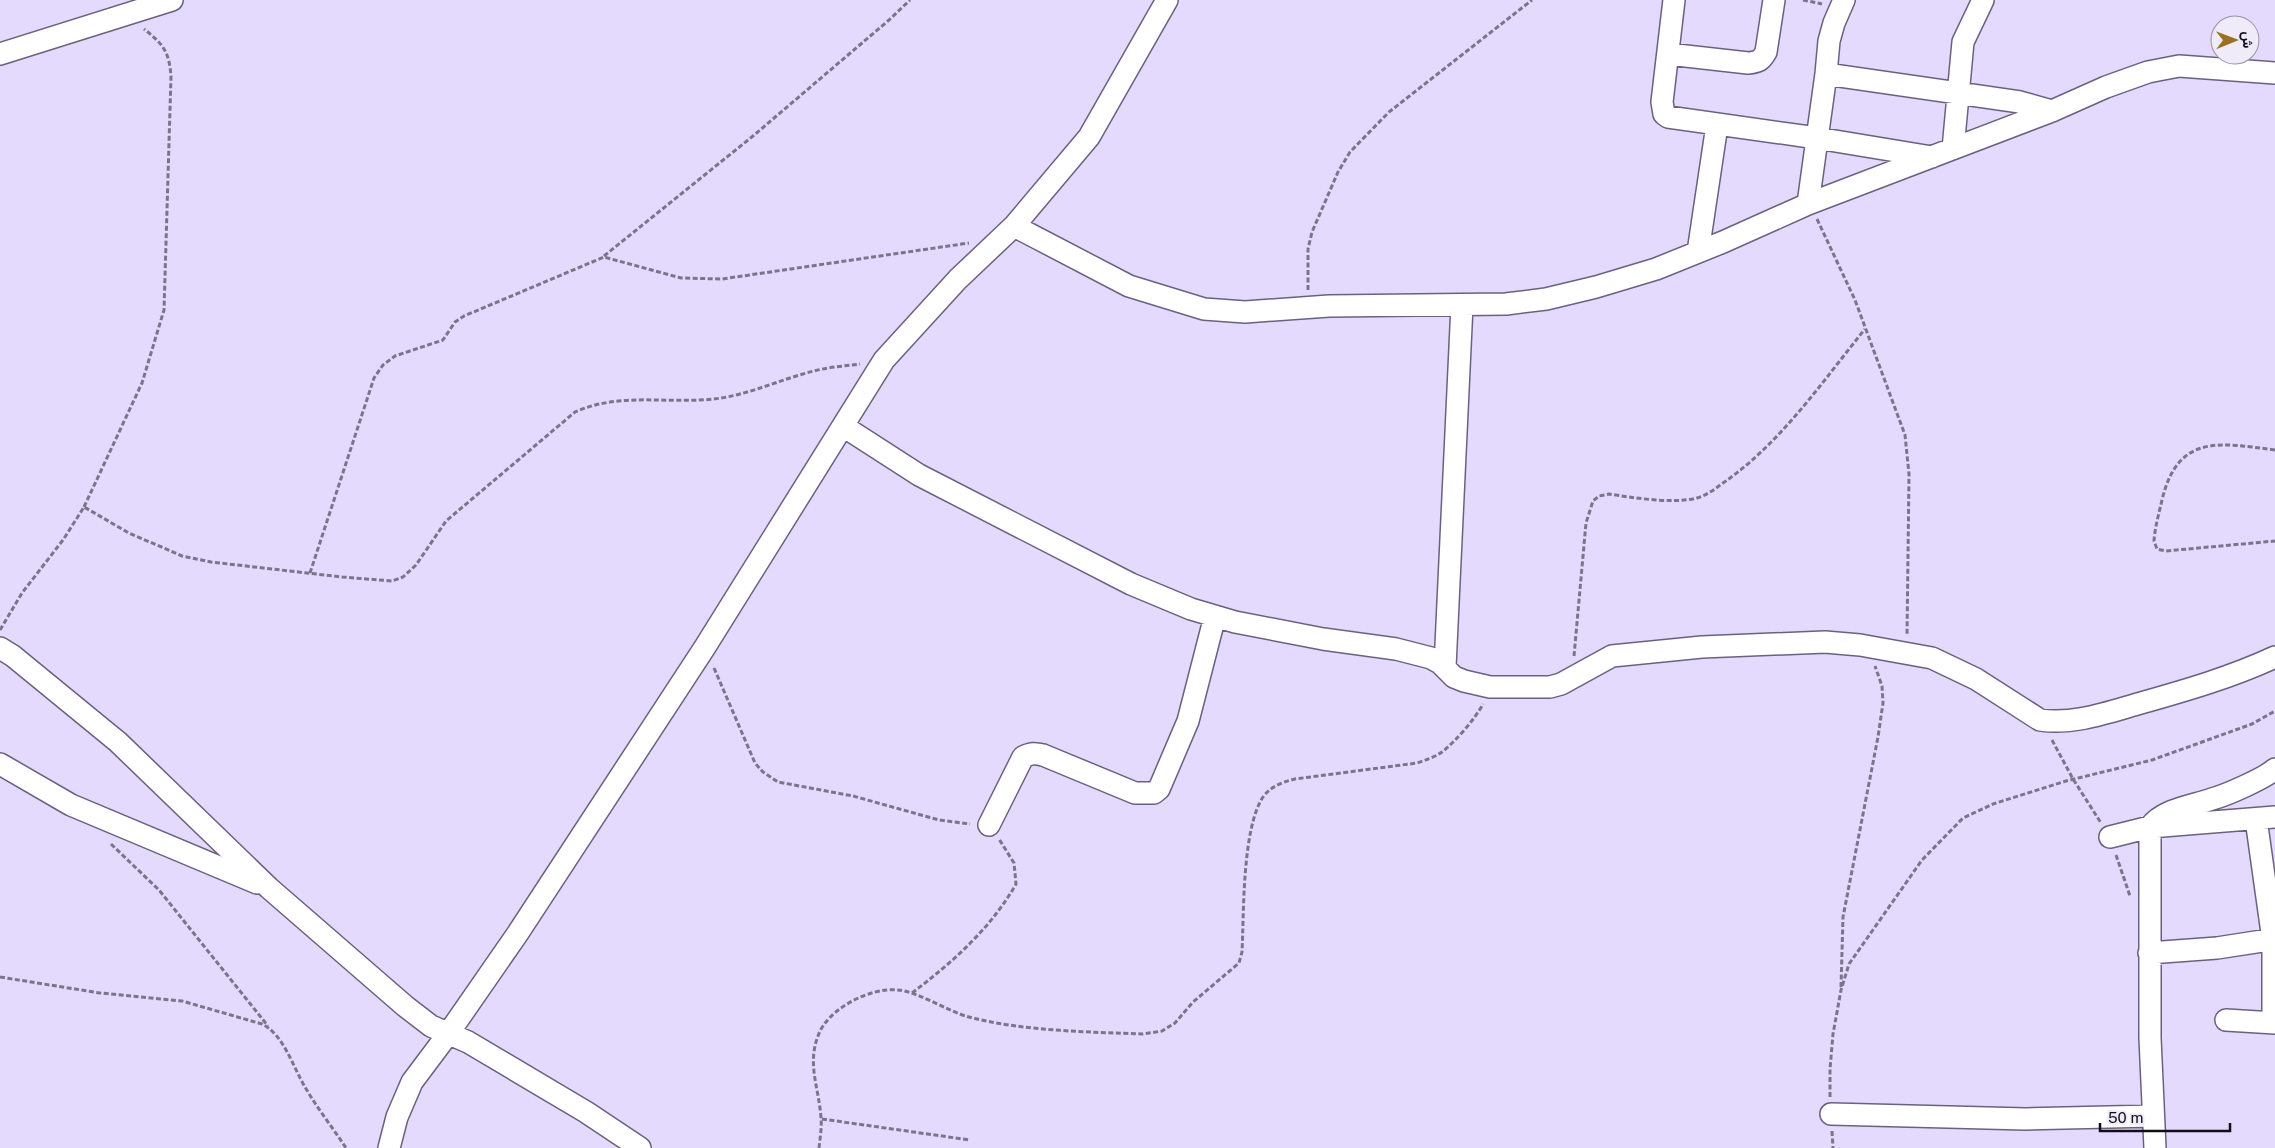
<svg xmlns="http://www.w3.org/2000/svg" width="2275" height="1148" viewBox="0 0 2275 1148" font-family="'Public Sans',Vazirmatn,sans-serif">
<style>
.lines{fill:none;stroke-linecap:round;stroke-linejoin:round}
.minor-casing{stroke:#6a617f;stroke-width:24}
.path{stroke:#7b748c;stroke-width:3;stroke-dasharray:5 2.5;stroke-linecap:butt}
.minor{stroke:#fff;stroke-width:21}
</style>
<rect width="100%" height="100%" fill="#e4dafd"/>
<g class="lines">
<defs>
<path id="minor" d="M1674,0L1662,102L1664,114L1668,117L1817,138L1932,157
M0,54L172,0
M1668,54L1748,63C1758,62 1761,61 1766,52L1774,0
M1826,74L2020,102L2052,111
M1953,149L1963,42L1983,0
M1808,204L1826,74L1829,41L1834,23L1844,0
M1014,226L1129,286L1204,309L1245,312L1329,306L1506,304L1546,299L1596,287L1656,269L1723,242L1808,204L2052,111L2106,87L2148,72L2179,66L2275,73
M1698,252L1717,125
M843,426L919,475L1131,584L1191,609L1235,622L1323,639L1396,649L1431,658L1440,663L1454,677L1464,681L1490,687H1550L1561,684L1612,656L1702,647L1825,642L1860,645L1932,658L1976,679L2040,720C2074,725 2109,712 2141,703C2187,690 2232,677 2275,657
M0,648L13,656L118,742L269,888L405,1006L431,1026L468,1042L586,1112L640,1148
M1445,667L1462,305
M0,764L71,805L257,883
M2256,819L2273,940V1023
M989,825L1023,757C1031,753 1035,753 1043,755L1135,793H1154L1159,789L1188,721L1215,616
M2110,837L2150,827L2275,817
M2149,953L2217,948L2275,939
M2226,1020L2275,1023
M1831,1114L2026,1119L2153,1116
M389,1148L397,1117L412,1082L448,1034L518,933L705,647L884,360L958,279L1014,226L1089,137L1167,0
M2155,1148L2150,1038V827C2163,809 2192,806 2212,799C2227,795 2265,778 2275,769"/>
</defs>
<use href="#minor" class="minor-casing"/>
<path class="path" d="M1803,0L1822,4
M1817,219L1855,300L1905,435L1909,474L1907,636
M604,256L753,136L889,20L910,0
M1308,290V249L1312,232L1338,172L1350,152L1389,112L1532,0
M2275,450C2220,443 2178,433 2162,500C2159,513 2155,527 2154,541L2157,549L2166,551L2275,541
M84,507L142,383L164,310L171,76C169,51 163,44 144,29
M310,573L374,378L383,365L395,356L443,340L455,322L464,316L604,257L681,278L722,279L969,243
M0,630L22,593L63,540L84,507L129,533L182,556L211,562L342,577L392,581L403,577L416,565L446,521L575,412C620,392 666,404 714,399C749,395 781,379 814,371C829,367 845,366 860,364
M1574,656L1586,523L1593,501L1599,496L1609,494C1634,498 1673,504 1697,498C1707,495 1715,489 1723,483C1781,443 1822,382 1865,329
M714,668L755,763L763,772L778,782L853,796L939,820L970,824
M2052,740L2073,779L2101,823
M111,844L159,890L268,1026
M2116,855L2130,896
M0,977L100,993L182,1001L262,1024C284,1035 293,1067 305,1087C317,1108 333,1128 346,1148
M1841,987L1843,917L1878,737L1883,703L1882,686L1875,666
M912,993C953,962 991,928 1016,884L1014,863L999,839
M1830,1097V1069L1833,1034L1841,990L1849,964L1922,860L1963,818L1993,804L2066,781L2152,760L2252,724L2275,711
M822,1119L970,1140
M1832,1131L1833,1148
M819,1148C820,1138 822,1127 821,1118C819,1088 807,1065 818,1036C827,1009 870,987 898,990C919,992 947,1011 969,1017C1022,1031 1088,1032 1143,1034L1162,1031L1175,1023L1193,1002L1239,963L1242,952C1244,913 1242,829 1263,797C1271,786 1283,782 1295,779L1417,763C1426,760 1435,757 1442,752C1456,741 1475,719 1483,704"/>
<use href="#minor" class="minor"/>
</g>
<g transform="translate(2235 40) rotate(89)"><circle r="24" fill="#efebf9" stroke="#9693a0"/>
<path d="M0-4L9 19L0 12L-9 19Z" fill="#9a711e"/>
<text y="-8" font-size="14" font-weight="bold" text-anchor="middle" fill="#110e1a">ش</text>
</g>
<path d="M2100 1123v8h130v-8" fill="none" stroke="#110e1a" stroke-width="2.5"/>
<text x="2108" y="1123" font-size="15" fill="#110e1a" stroke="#efebf9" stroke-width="4" paint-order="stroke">50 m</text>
</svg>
